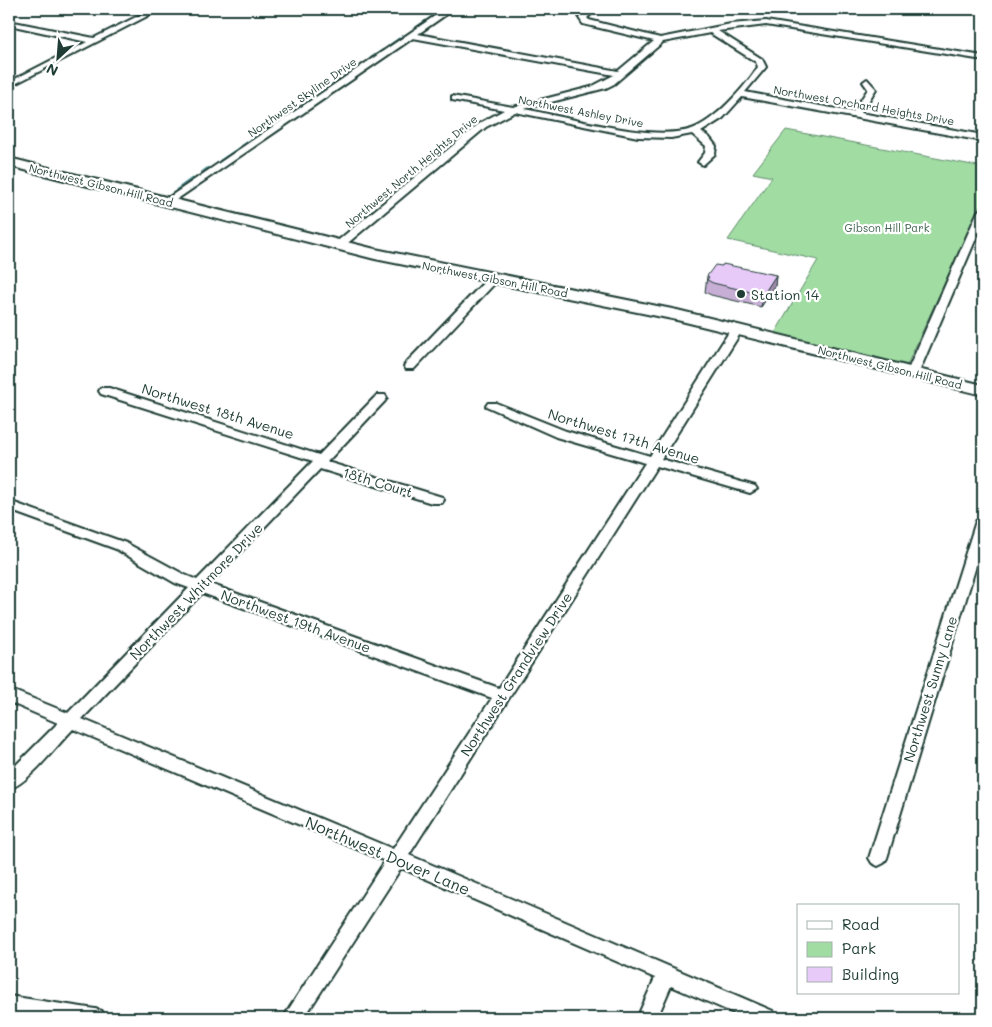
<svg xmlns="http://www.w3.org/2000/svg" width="992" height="1027" viewBox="0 0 992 1027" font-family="Mali,sans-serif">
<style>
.green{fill:#a1dca3;stroke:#608c6c}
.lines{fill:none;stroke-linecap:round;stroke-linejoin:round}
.stream-far1{stroke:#5a969b;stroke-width:2.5}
.stream{stroke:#5a969b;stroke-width:3}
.street-casing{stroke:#1f3d34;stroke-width:4}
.secondary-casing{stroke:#1f3d34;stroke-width:4}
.street{fill:#fff;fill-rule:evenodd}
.secondary{fill:#fff;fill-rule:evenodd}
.wall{fill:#c7aed5;stroke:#1f3d34}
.shaded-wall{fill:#a28dae;stroke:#1f3d34}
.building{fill:#e7caf8;stroke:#1f3d34}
.poi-dot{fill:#1f3d34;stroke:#fff;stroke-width:2}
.labels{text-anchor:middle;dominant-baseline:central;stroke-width:4.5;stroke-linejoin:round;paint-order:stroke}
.far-street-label{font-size:11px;fill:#1f3d34;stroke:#fff}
.far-park-label{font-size:11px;fill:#406550;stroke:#fff}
.poi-label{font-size:14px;fill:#1f3d34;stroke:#fff;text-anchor:start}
.street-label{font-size:14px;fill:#1f3d34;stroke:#fff}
.near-street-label{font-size:16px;fill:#1f3d34;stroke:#fff}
</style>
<rect width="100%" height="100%" fill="#fff"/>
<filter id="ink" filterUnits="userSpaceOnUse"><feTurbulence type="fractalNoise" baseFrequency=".02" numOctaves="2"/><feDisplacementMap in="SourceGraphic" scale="10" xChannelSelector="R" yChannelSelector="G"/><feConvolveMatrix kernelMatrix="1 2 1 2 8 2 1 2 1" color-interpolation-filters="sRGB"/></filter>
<g filter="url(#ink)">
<path class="green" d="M786,130L983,167V199L907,365L775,333L818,260L728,240L772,177L753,173Z"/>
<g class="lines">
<path class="stream-far1" d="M417,27L444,9
M390,45L403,36
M371,58L383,50
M337,82L365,63
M294,111L328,88
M220,161L285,117
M206,170L209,168"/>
<path class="stream" d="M202,173L207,169
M177,190L192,179"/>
<defs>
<path id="street" d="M152,9H161L9,87V82L87,42L9,25V21L94,38Z
M445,9H454L418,34L618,71L654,41L583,24L579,18L585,11L592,13L587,18L589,20L660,38L731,24L766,21L983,56V60L766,25L718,31L762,59L766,67L745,92L853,112L868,89L863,82L867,79L876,89L861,113L983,135V141L742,97L723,118L701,132L709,137L716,146L715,154L703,165L698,162L705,153L706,146L692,134L671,138L638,137L515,112L486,127L343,247H335V243L480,123L504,110L452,100V96L513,107L591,87L614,75L413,38L170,204L162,202ZM710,33L756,62L758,67C745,87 715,121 692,129C653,142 566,117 524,109L606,88L614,84L663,42Z
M983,208V222L919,372L913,376L909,375L907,372L978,211Z
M493,276L498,279L497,281L414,369H406L404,366L406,363L489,277Z
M737,326L743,329L661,459L755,486L757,489L750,493L657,466L409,855L773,1011L776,1018H745L671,986L657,1018H637L655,978L401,868L304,1018H283L385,861L73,729C57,745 29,783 9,789V772L58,723L9,702V689L68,713L189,588L175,583L116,549L9,510V501L126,543L185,575L197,580L313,461L101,394L99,391L101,388H109L319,455L377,395H385L387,398L385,401L327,462L442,497L444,500L442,503H432L320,469L210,584L499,688L645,463L556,437L486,406L488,403H496L566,431L650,456L731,329ZM202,593L492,698L393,849L82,719Z
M983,517V543L887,858L884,863L878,866L872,863L869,858L976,521Z
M9,996L95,1009L102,1011L105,1018H36L9,1014Z"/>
<path id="secondary" d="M9,158L375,249L677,310L983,385V395L677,320L375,259L9,166Z"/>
</defs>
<use href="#street" class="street-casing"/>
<use href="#secondary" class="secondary-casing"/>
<use href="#street" class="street"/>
<use href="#secondary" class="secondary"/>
</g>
<path class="wall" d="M722,266L776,275L775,286L761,307L711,295L705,292L707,276Z"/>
<path class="shaded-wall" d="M776,275L775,286L761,307L763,295Z"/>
<path class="building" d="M723,264L776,275L763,295L713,283L707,280L709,277L707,276L715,265L722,266Z"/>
</g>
<circle class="poi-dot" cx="741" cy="294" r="5"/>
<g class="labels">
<g class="far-street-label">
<text transform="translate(302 97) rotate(-35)">Northwest Skyline Drive</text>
<text transform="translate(864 105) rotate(10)">Northwest Orchard Heights Drive</text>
<text transform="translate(581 111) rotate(11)">Northwest Ashley Drive</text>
<text transform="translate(411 171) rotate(-40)">Northwest North Heights Drive</text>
<text transform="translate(101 185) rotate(14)">Northwest Gibson Hill Road</text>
<text transform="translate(495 279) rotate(11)">Northwest Gibson Hill Road</text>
<text transform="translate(890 367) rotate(14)">Northwest Gibson Hill Road</text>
</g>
<g class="far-park-label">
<text x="887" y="227">Gibson Hill Park</text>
</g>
<g class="poi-label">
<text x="751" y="294">Station 14</text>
</g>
<g class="street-label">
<text transform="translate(218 411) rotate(17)">Northwest 18th Avenue</text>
<text transform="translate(624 436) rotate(17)">Northwest 17th Avenue</text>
<text transform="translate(378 482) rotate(17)">18th Court</text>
<text transform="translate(196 591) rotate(-46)">Northwest Whitmore Drive</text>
<text transform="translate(296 621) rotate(20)">Northwest 19th Avenue</text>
<text transform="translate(516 674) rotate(-57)">Northwest Grandview Drive</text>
<text transform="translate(930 689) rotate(-73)">Northwest Sunny Lane</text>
</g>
<g class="near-street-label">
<text transform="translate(388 855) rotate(23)">Northwest Dover Lane</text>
</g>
</g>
<rect width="992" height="1027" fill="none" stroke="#fff" stroke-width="30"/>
<rect x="15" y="15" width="962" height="997" fill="none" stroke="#1f3d34" stroke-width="2" filter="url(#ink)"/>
<rect x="797" y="904" width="162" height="90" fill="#ffffff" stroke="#a5b1ae"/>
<rect x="807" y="921" width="25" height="8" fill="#ffffff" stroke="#a5b1ae"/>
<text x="842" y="930" font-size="15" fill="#1f3d34">Road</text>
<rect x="807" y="942" width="25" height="15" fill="#a1dca3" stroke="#a5b1ae"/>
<text x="842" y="954" font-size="15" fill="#1f3d34">Park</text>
<rect x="807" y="967" width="25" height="15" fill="#e7caf8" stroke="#a5b1ae"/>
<text x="842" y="980" font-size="15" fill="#1f3d34">Building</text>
<g transform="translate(58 58) rotate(206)" stroke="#ffffff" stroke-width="4" paint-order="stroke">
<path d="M0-4L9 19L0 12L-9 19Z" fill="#1f3d34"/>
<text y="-8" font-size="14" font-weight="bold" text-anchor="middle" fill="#1f3d34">N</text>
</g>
</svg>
